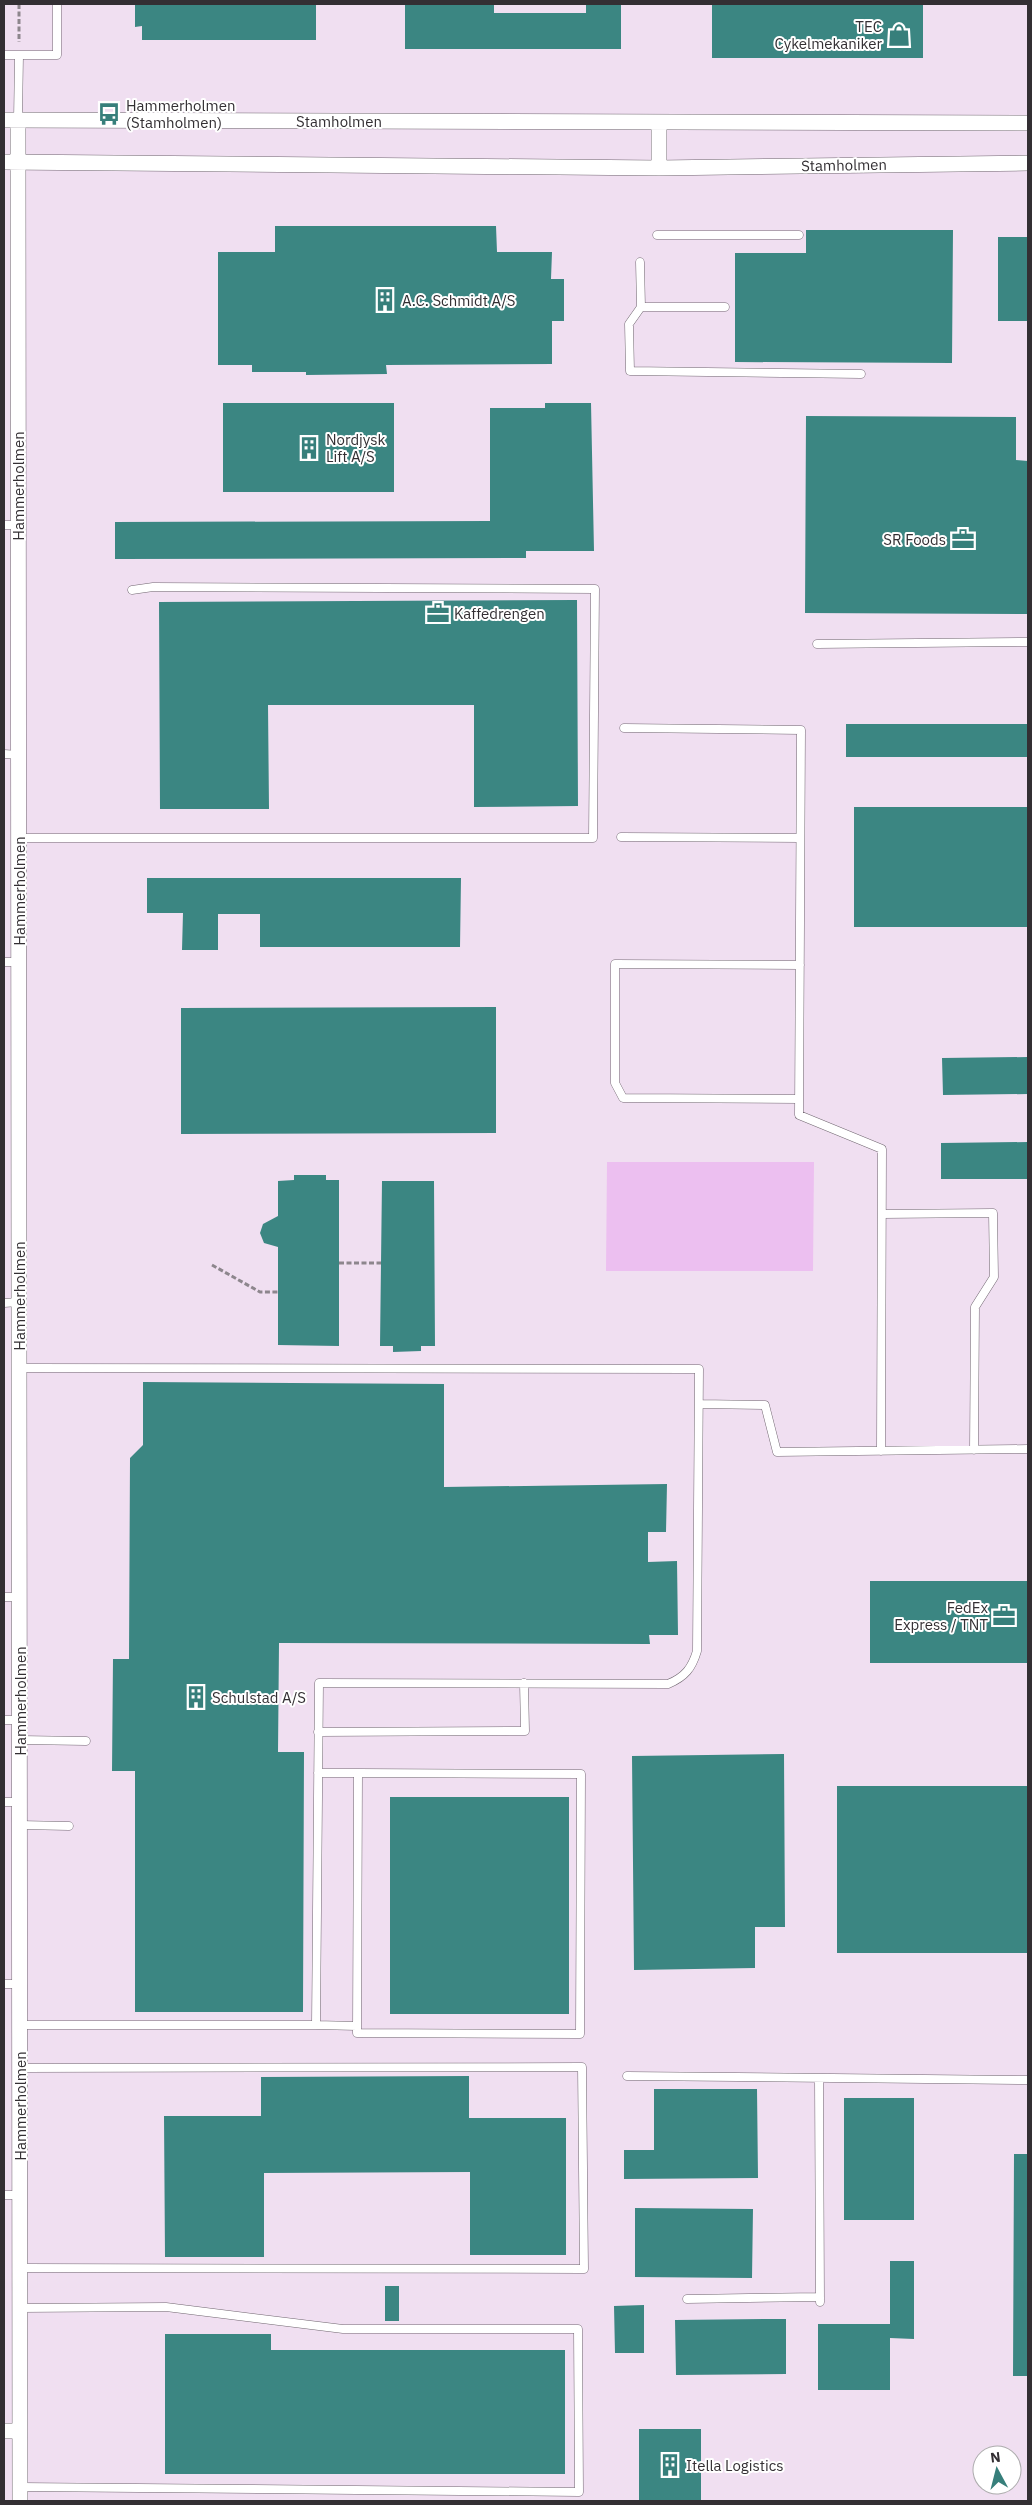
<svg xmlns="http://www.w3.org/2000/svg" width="1032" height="2505" viewBox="0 0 1032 2505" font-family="'IBM Plex Sans',sans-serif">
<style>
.built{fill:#f0dff1;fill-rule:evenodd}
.green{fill:#ecbff0}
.building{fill:#3b8682}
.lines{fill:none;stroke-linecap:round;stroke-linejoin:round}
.lane-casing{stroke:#706670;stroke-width:9}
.street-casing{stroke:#706670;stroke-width:16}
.path{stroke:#8d868d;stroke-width:3;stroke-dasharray:5 2.5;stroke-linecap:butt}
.lane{stroke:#fff;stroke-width:8}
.street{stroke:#fff;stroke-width:15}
.labels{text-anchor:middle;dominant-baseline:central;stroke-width:4;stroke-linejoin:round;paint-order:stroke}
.poi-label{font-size:15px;fill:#332f33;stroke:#fff;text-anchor:start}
.street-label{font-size:15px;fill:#332f33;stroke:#fff}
</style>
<rect width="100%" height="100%" fill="#f9edf9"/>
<path class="built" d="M4,4H1028V2501H4ZM982,2455H1012V2485H982Z"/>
<path class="green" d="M607,1162H814L813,1271H606Z"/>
<path class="building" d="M135,4H316V40H142V26L135,27Z
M405,4H494V13H586V4H621V49H405Z
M712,4H923V58H712Z
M275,226H496L497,252H552L551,279H564V321H552V364L386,365L387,374L306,375V372H252V365H218V252H275Z
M806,230H953L952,363L735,362V253H806Z
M998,237H1028V321H998Z
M223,403H394V492H223Z
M545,403H591L594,551H526V558L115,559V522L490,521V408H545Z
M806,416L1016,417V460L1028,461V614L805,613Z
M577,600L578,806L474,807V705H268L269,809H160L159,602Z
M846,724H1028V757H846Z
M854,807H1028V927H854Z
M147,878H461L460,947H260V914H218V950H182L183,913H147Z
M496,1007V1133L181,1134V1008Z
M1028,1057V1094L943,1095L942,1058Z
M1028,1142V1179H941V1143Z
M294,1175H326V1180H339V1346L278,1345V1247L264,1243L260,1233L263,1224L278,1216V1181L294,1180Z
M382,1181H434L435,1346H421V1351L393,1352V1346H380Z
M143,1382L444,1384V1487L667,1484L666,1532H648V1562L677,1561L678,1635H649L650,1644L279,1643L278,1752H304L303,2012H135V1771H112L113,1659H129L130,1458L143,1445Z
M870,1581H1028V1663H870Z
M784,1754L785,1927H755V1968L634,1970L632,1756Z
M837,1786H1028V1953H837Z
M390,1797H569V2014H390Z
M469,2076V2118H566V2255H470V2172L264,2173V2257H165L164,2116H261V2077Z
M654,2089H757L758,2178L624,2179V2150H654Z
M844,2098H914V2220H844Z
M1014,2154H1028V2376H1013Z
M635,2208L753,2209L752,2278L635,2277Z
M890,2261H914V2339L890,2338V2390H818V2324H890Z
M385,2286H399V2321H385Z
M644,2305V2353H615L614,2306Z
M767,2319H786V2374L676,2375L675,2320Z
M165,2334H271V2350H565V2474H165Z
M639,2429H701V2501H639Z"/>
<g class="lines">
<defs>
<path id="lane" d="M4,55H57V4
M18,120L19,55
M657,235H799
M640,262L641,307L629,324L630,371L861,374
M641,307H725
M4,525H19
M817,644L1028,642
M624,728L801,730L799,1115L882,1149L881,1451
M4,754L19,755
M621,837L800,838
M19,838H593L595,589L153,587L132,590
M4,962H19
M799,1099L623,1098L615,1083V964L800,965
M882,1214L993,1213L994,1277L975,1307L974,1450
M4,1303L19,1302
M19,1368L699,1369L697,1651C692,1668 685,1677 668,1684L319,1683L316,2025H20
M699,1404L765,1405L777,1452L1028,1449
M4,1597H20
M4,1720H20
M318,1732L525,1731L524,1683
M20,1740L86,1741
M318,1773H358
M358,1773L581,1774L580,2034L357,2033Z
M4,1802H20
M20,1825L69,1826
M4,1984H20
M316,2025L357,2026
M20,2068L582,2067L584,2269L20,2268
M627,2076L1028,2080
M819,2078L820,2302
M4,2195H20
M687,2299L820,2297
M20,2308L166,2307L343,2329H578L579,2492L20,2487"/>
<path id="street" d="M4,120L1028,123
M18,120L20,2501
M4,162L659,168L1028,163
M659,168V122
M4,2431H20"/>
</defs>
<use href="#lane" class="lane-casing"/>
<use href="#street" class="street-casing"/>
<path class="path" d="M19,4V42
M339,1263H381
M212,1265L260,1292H278"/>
<use href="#lane" class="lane"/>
<use href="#street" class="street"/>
</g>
<defs>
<symbol id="shop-bare" viewBox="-9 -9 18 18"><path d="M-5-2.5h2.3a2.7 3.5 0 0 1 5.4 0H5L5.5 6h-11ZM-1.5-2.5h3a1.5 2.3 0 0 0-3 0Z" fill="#377f7b" stroke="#fff" stroke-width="2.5" paint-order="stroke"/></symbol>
<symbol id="bus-bare" viewBox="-9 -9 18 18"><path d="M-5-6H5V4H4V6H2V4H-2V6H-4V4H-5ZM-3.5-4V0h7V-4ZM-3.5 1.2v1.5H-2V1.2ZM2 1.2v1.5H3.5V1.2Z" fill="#377f7b" stroke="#fff" stroke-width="2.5" paint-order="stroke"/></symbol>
<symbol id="building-bare" viewBox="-9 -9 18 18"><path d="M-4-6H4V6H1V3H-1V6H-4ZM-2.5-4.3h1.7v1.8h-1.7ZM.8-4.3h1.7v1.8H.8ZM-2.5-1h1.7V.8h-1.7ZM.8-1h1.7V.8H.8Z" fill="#377f7b" stroke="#fff" stroke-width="2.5" paint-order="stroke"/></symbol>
<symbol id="office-bare" viewBox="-9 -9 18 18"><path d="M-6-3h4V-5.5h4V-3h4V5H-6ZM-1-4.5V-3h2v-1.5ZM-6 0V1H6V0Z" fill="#377f7b" stroke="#fff" stroke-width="2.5" paint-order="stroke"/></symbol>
</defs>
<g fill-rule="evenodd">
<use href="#shop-bare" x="883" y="19" width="32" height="32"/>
<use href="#bus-bare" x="93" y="98" width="32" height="32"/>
<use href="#building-bare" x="369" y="284" width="32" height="32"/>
<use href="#building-bare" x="293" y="432" width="32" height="32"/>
<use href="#office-bare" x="947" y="523" width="32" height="32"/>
<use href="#office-bare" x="422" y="597" width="32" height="32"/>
<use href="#office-bare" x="988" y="1600" width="32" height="32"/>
<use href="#building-bare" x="180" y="1681" width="32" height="32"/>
<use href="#building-bare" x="654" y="2449" width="32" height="32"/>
</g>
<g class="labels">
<g class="poi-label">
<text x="882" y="26" text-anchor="end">TEC<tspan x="882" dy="17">Cykelmekaniker</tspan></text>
<text x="126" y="105">Hammerholmen<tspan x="126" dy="17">(Stamholmen)</tspan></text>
<text x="402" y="300">A.C. Schmidt A/S</text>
<text x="326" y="439">Nordjysk<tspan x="326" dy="17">Lift A/S</tspan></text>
<text x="946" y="539" text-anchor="end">SR Foods</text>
<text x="454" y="613">Kaffedrengen</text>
<text x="988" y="1607" text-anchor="end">FedEx<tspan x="988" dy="17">Express / TNT</tspan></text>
<text x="212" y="1697">Schulstad A/S</text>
<text x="686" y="2465">Itella Logistics</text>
</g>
<g class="street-label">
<text x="339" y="121">Stamholmen</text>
<text transform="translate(844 165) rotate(-1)">Stamholmen</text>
<text transform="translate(18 486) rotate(-90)">Hammerholmen</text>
<text transform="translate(19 891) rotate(-90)">Hammerholmen</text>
<text transform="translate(19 1296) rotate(-90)">Hammerholmen</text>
<text transform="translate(20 1701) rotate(-90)">Hammerholmen</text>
<text transform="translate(20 2106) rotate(-90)">Hammerholmen</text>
</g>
</g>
<rect width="1032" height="2505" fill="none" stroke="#332f33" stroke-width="10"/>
<g transform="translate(997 2470) rotate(353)"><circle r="24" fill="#ffffff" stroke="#adacad"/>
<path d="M0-4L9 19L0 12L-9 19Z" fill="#377f7b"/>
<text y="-8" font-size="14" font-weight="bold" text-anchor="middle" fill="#332f33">N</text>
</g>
</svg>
